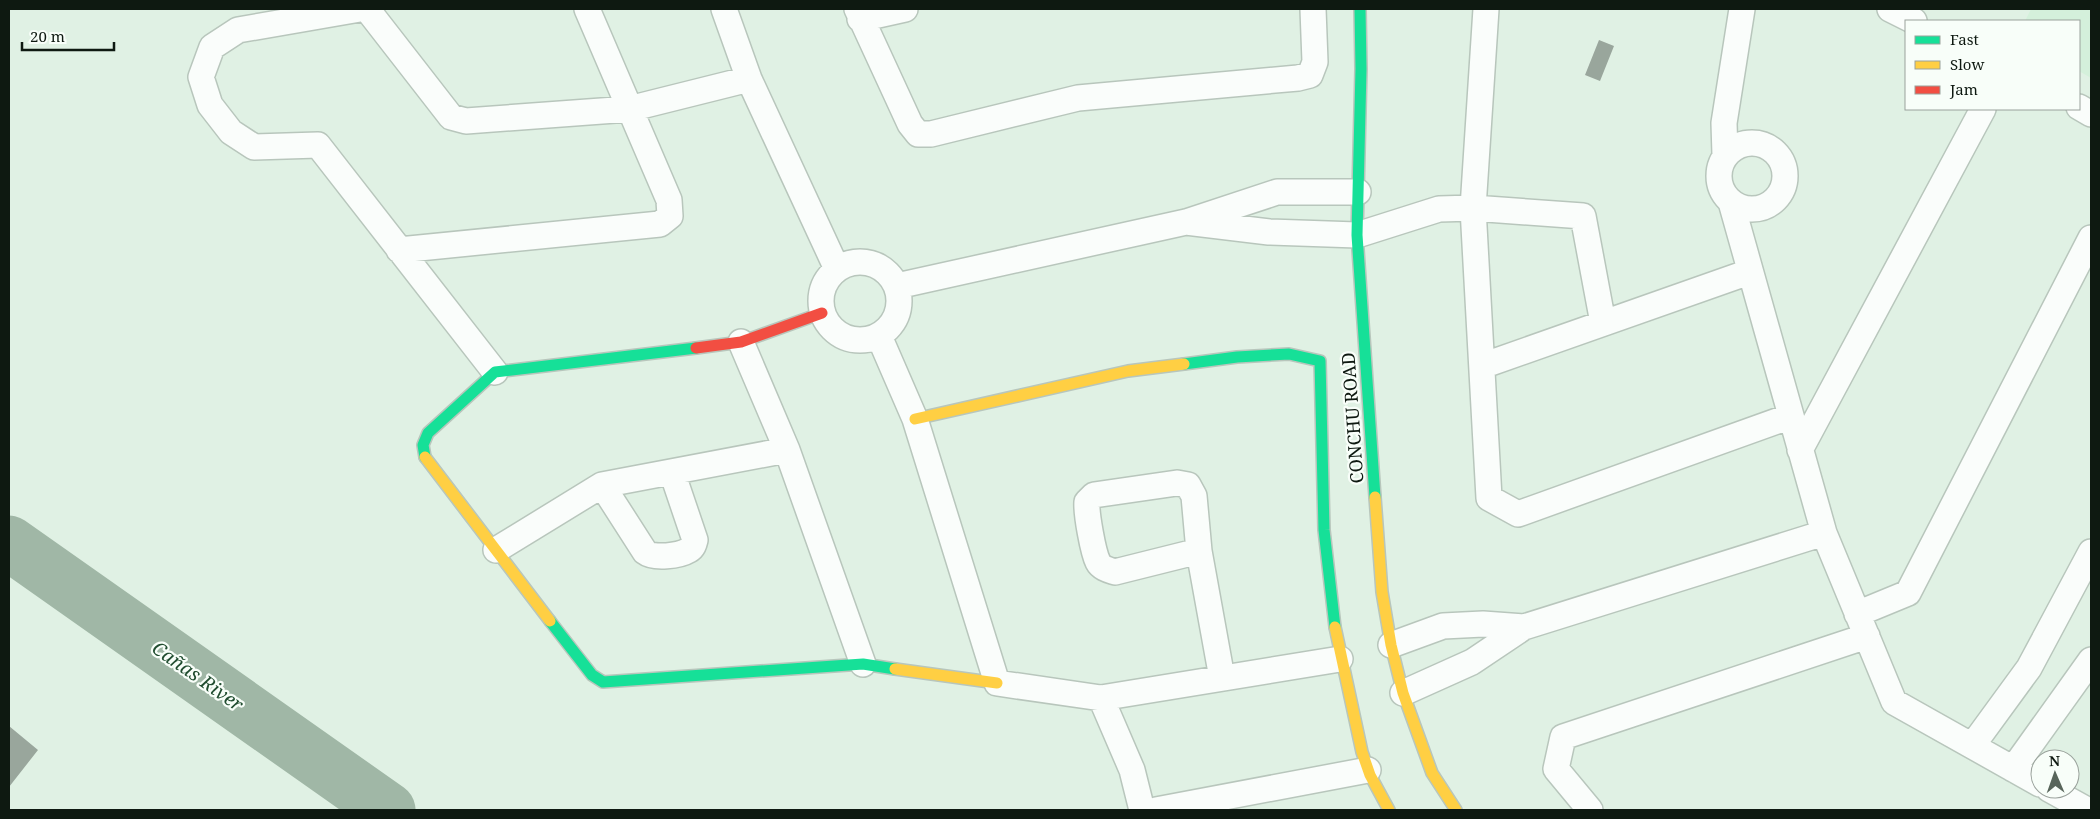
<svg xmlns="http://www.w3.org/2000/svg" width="2100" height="819" viewBox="0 0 2100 819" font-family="'Noto Serif',serif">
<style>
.built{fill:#d4f0db}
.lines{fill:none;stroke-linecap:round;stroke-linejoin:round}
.river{stroke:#a0b7a6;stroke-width:55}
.building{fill:#99a69c}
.street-casing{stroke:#b8c6bc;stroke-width:28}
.fast-casing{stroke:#b8c6bc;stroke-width:14}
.slow-casing{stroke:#b8c6bc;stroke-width:14}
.jam-casing{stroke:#b8c6bc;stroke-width:14}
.street{stroke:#fafdfb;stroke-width:25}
.fast{stroke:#16e098;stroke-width:11}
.slow{stroke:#ffcf43;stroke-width:11}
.jam{stroke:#f24e42;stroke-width:11}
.labels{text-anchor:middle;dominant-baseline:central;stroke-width:4.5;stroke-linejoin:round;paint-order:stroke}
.street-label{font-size:18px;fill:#0e1911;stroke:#f8fef9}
.water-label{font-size:19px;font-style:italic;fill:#214d30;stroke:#f8fef9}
</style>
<rect width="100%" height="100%" fill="#e0f1e4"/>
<path class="built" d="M2031,9H2091V78L2079,71V21H2025Z"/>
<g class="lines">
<path class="river" d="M9,543L388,810"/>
</g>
<path class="building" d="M1599,40L1614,46L1600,81L1585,75Z
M9,726L38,750L9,787Z"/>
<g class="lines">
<defs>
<path id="street" d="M360,9L238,30L212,47L201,77L210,105L231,132L254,147L318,145L495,372
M367,9L451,117L466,121L629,109L749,79L837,269
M724,9L749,79
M857,9L910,124L918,134H931L1078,98L1298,78L1310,75L1315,62L1313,9
M1486,9L1473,208L1489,498L1518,514L1791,416
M1890,9L1914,21
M860,19L905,9
M2079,107L2091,114
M1719 176a33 33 0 1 1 66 0a33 33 0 1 1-66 0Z
M1725,155L1724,123L1742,9
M1731,202L1824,533L1894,702L2040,784
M1186,222L1269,232L1357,235L1439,209L1473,208L1583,216L1603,323
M399,250L660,224L670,216L669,200L587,9
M821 301a39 39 0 1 1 78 0a39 39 0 1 1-78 0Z
M897,286L1186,222L1277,192H1358
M879,336L915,419L997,683L1101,698L1132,770L1142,810
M741,342L787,450L863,664
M1482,366L1749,272
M1800,450L1983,109
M602,485L645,552C654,559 679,556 689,550C693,548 694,544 695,540L672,472
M496,550L602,485L787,450
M1199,551L1115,572C1109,570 1101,568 1098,562C1093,552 1086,513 1087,502L1094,495L1177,483L1188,485L1194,496L1199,551L1222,678
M1857,614L1908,593L2091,238
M1391,645L1443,626L1483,624L1524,627
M1403,693L1472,662L1524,627L1824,533
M1101,698L1340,659
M1972,746L2029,668L2091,552
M2013,769L2091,660
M2049,789L2087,810
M1156,810L1368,770
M1590,810L1556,769L1563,737L1867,636"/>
<path id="fast" d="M1360,9L1361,69L1357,235L1375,497
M1184,364L1237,357L1289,354L1320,361L1324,530L1335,627
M425,457L423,445L428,433L495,372L696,348
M550,621L592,675L603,682L863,664L895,669"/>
<path id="slow" d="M915,419L1128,371L1184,364
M425,457L550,621
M1375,497L1382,592L1391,645L1403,693L1432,773L1456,810
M1335,627L1362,752L1370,775L1389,810
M895,669L997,683"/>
<path id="jam" d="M696,348L741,342L822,313"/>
</defs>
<use href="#street" class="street-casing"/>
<use href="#fast" class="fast-casing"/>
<use href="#slow" class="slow-casing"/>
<use href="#jam" class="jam-casing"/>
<use href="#street" class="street"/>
<use href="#fast" class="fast"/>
<use href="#slow" class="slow"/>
<use href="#jam" class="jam"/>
</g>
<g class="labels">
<g class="street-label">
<text transform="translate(1352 418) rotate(-94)">CONCHU ROAD</text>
</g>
<g class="water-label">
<text transform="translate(198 676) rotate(35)">Cañas River</text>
</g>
</g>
<rect width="2100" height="819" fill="none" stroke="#0e1911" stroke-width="20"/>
<rect x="1905" y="20" width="175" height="90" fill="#f8fef9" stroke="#9aa29c"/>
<rect x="1915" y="36" width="25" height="8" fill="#16e098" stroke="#9aa29c"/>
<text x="1950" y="45" font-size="15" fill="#0e1911">Fast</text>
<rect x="1915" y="61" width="25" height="8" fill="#ffcf43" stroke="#9aa29c"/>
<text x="1950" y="70" font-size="15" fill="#0e1911">Slow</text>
<rect x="1915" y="86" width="25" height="8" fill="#f24e42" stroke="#9aa29c"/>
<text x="1950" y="95" font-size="15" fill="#0e1911">Jam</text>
<g transform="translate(2055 774) rotate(358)"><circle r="24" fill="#f8fef9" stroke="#9aa29c"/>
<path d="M0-4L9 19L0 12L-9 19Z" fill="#58655b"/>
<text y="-8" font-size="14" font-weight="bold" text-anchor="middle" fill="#0e1911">N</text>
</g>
<path d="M22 42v8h92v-8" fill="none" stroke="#0e1911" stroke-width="2.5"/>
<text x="30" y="42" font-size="15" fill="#0e1911" stroke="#f8fef9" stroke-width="4" paint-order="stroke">20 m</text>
</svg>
